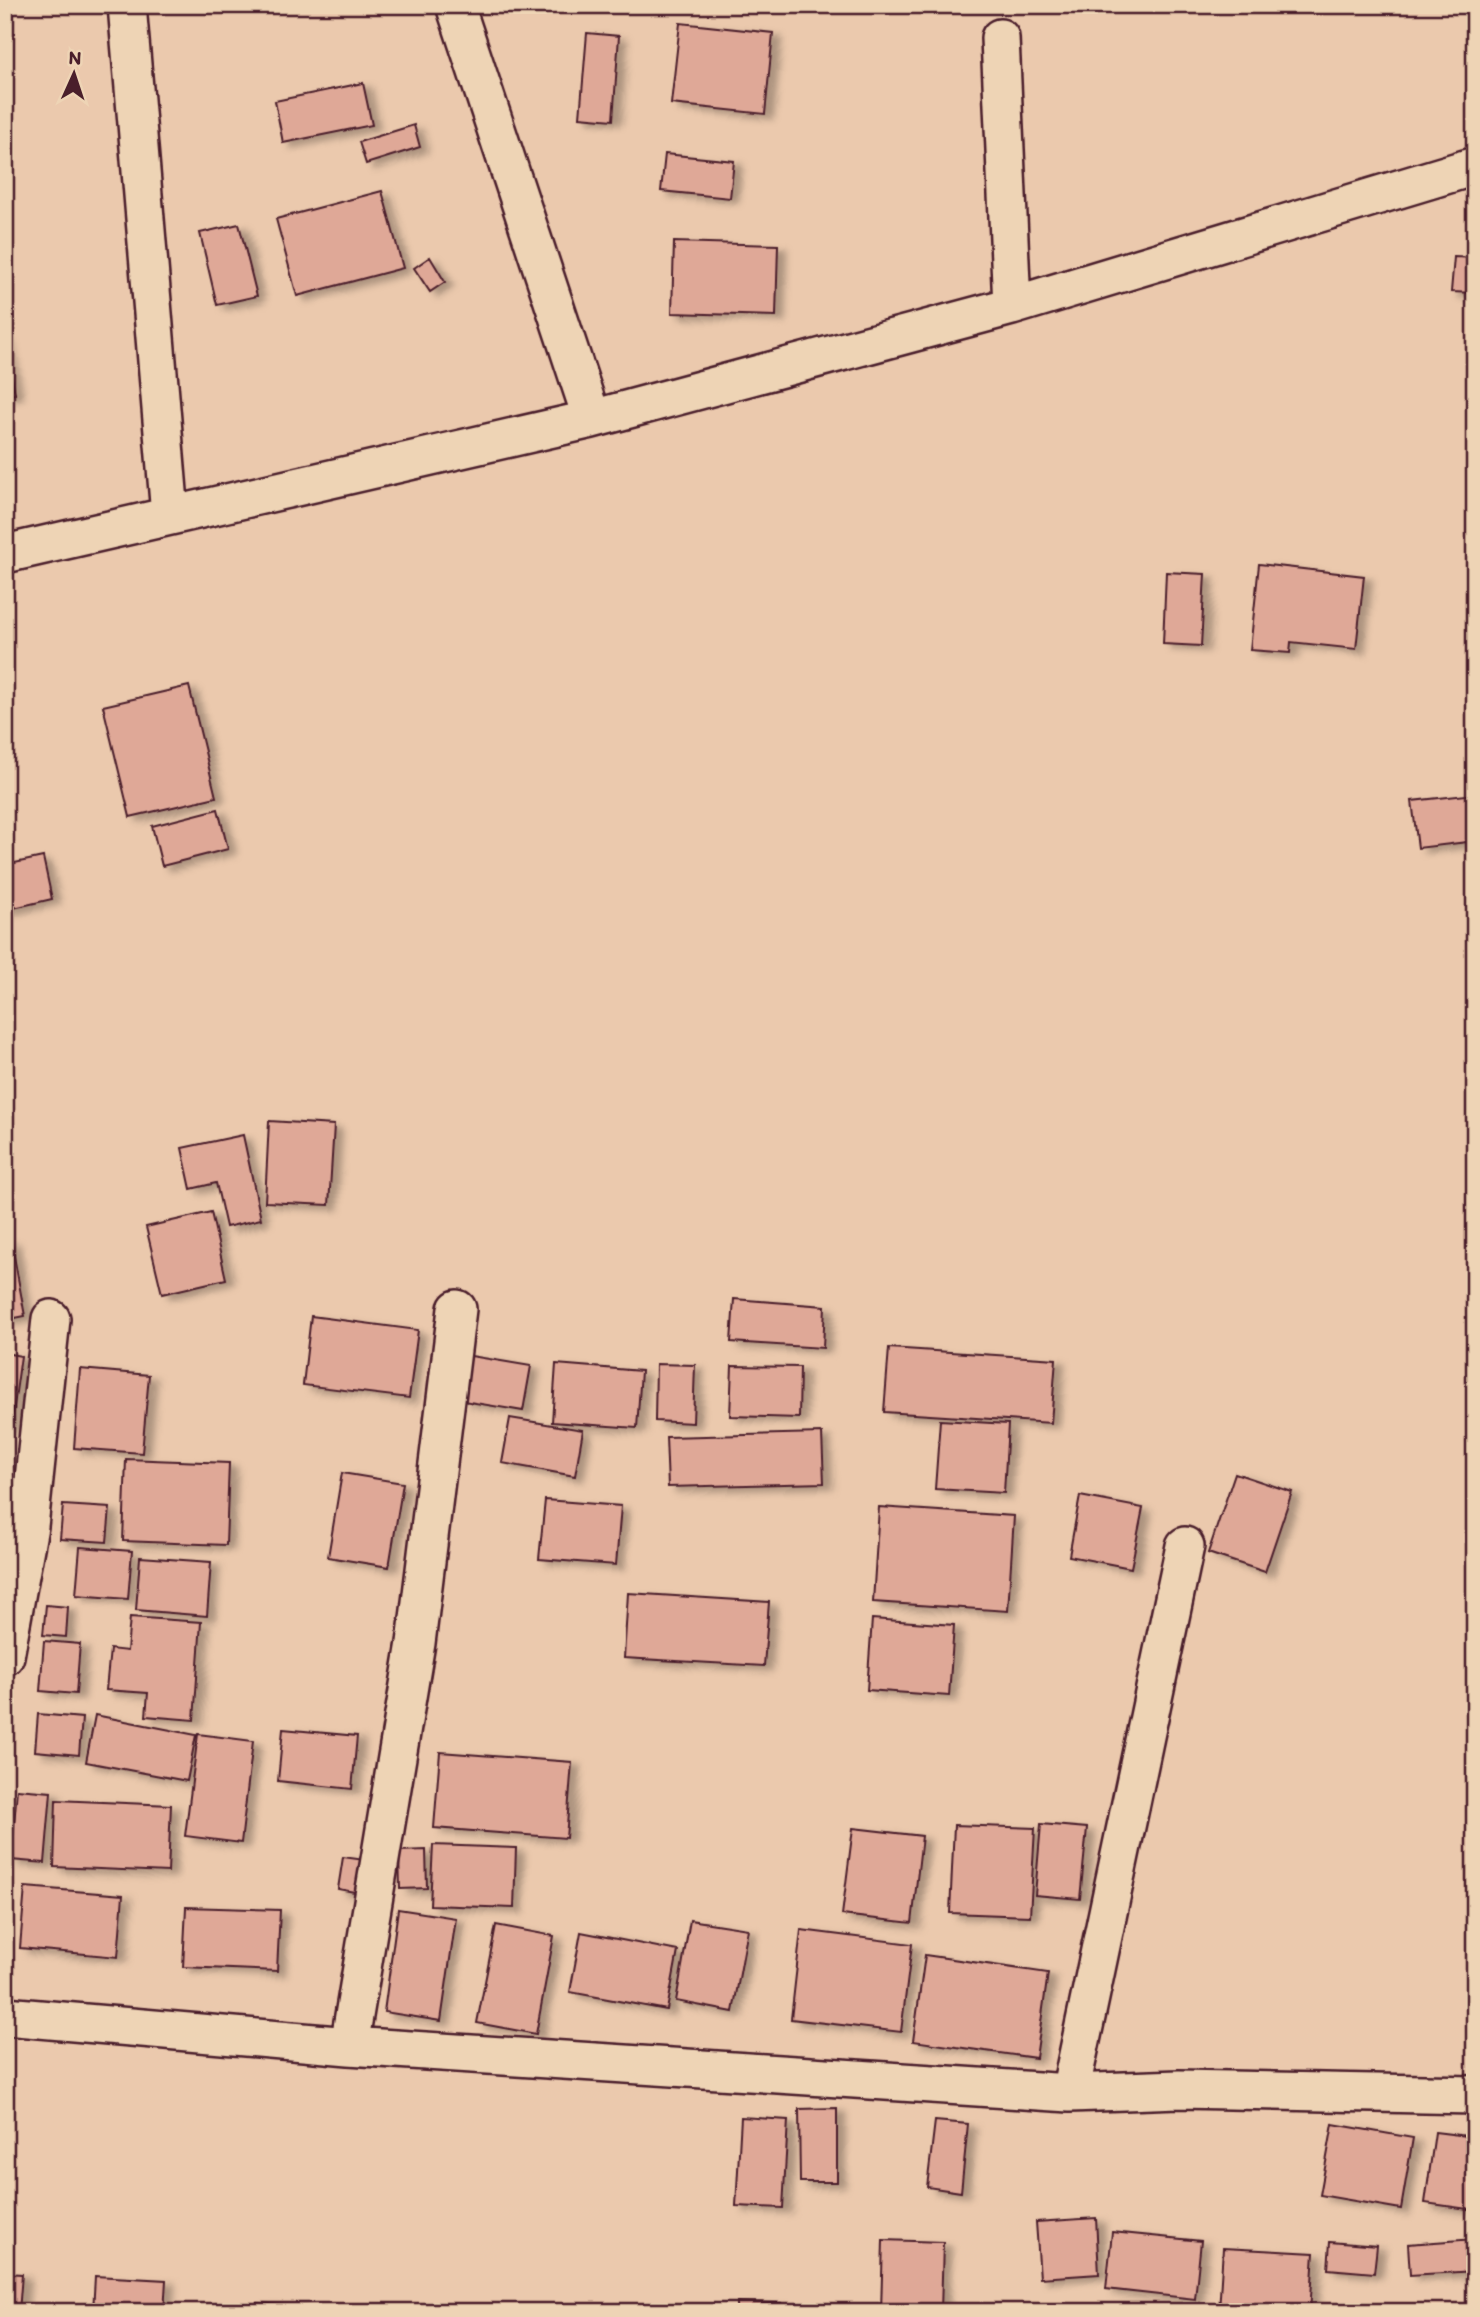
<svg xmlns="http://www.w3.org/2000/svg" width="1480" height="2317" viewBox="0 0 1480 2317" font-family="Itim,sans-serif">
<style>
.building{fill:#dfa897;stroke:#4a1f2b;stroke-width:2;filter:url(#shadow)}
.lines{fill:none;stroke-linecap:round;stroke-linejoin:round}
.minor-casing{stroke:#4a1f2b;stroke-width:42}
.minor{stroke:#eed4b5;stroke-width:37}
</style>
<defs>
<filter id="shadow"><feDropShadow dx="8" dy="4.5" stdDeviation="3.5" flood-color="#0004"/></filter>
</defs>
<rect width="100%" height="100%" fill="#ebc9ad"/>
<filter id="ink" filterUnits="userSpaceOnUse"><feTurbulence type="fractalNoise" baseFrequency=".0143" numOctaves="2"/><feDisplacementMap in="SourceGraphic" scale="14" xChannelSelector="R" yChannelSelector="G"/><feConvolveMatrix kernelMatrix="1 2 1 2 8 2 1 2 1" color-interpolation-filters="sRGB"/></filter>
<g filter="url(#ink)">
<path class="building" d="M680,23L773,33L765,114L671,104Z
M587,33L619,36L613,120L580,117Z
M363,83L372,125L283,143L275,101Z
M414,125L420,147L366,164L359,142Z
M665,154L734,161L730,198L661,191Z
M382,191L403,268L297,296L276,219Z
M239,224L257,296L217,305L200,233Z
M674,242L778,245L776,316L672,313Z
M430,257L445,282L430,292L414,268Z
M1454,257L1475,258V293L1451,292Z
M5,337L15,394L5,396Z
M1259,564L1364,576L1356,649L1291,642L1290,653L1250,650Z
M1166,572L1205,574L1201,646L1163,644Z
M189,686L216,797L130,817L103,706Z
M1475,794V841L1418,848L1412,801Z
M218,809L228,849L162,866L152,826Z
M43,857L52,899L5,910V865Z
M269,1121L334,1125L329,1205L265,1202Z
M243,1135L261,1219L226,1227L216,1183L191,1189L182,1148Z
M211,1212L226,1279L162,1294L146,1227Z
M11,1240L25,1316L5,1320V1241Z
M734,1299L825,1306L823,1348L731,1342Z
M311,1316L418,1330L409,1398L303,1385Z
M889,1348L1056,1359L1051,1423L884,1412Z
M5,1353L21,1356L11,1428H5Z
M471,1356L531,1366L523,1411L463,1401Z
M556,1364L641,1371L637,1428L552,1422Z
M656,1364L695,1365L693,1423L655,1421Z
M732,1366L800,1367L799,1418L730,1416Z
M80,1369L149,1375L142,1453L74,1448Z
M510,1418L583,1430L575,1476L502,1463Z
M940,1420L1008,1424L1004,1493L935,1489Z
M822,1433L824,1483L668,1487L666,1437Z
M126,1459L229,1463L226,1545L123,1541Z
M342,1473L403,1483L389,1567L328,1557Z
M1235,1473L1292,1492L1265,1572L1208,1553Z
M1080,1496L1143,1508L1131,1568L1069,1556Z
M545,1500L621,1506L616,1565L539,1559Z
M63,1505L110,1508L107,1542L60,1539Z
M879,1507L1014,1516L1008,1611L873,1602Z
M80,1547L132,1551L128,1599L76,1595Z
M140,1557L211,1562L207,1616L136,1610Z
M628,1593L769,1602L764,1666L624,1658Z
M46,1605L68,1607L66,1637L43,1635Z
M130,1617L201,1622L194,1720L146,1716L148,1693L106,1690L110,1649L127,1651Z
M872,1619L954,1625L949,1696L867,1690Z
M44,1641L80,1644L76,1694L40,1691Z
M38,1714L82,1718L79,1755L35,1751Z
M95,1715L196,1735L187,1781L86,1762Z
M283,1729L357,1736L352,1789L278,1781Z
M198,1734L253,1741L241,1843L185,1836Z
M440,1752L572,1762L566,1838L434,1828Z
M17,1789L51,1792L45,1863L11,1860Z
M56,1800L171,1805L168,1872L54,1867Z
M1041,1824L1087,1828L1080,1899L1035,1895Z
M954,1825L1035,1828L1030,1916L950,1913Z
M853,1828L922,1836L912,1923L842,1915Z
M433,1845L516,1848L514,1908L430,1905Z
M426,1850L427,1888L400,1889L399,1851Z
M343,1857L365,1860L360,1893L338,1889Z
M25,1887L123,1895L118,1957L20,1948Z
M186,1907L280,1910L277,1971L183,1967Z
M398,1909L456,1918L441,2021L384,2012Z
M690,1920L748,1929L733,2012L676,2001Z
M496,1925L554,1936L536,2034L477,2023Z
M801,1930L912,1944L901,2032L791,2019Z
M581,1932L678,1951L667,2010L570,1992Z
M925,1955L1048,1973L1036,2058L913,2041Z
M837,2108V2182H800L799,2109Z
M741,2117L788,2120L783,2208L736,2206Z
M935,2121L968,2124L961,2192L927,2187Z
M1333,2124L1413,2138L1401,2209L1320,2195Z
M1435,2132L1475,2137V2210L1425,2203Z
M1096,2218L1099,2274L1040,2278L1036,2222Z
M1112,2232L1201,2241L1195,2299L1106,2289Z
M1475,2239V2271L1410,2275L1408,2244Z
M883,2240L943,2242L941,2312H881Z
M1330,2242L1377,2246L1374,2273L1328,2269Z
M1223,2248L1314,2253L1310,2312H1219Z
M5,2273L22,2274L19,2312H5Z
M95,2276L166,2280L164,2312H93Z
M737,2302L782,2303V2312H737Z
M256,2303L339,2309V2312H256Z"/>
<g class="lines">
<defs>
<path id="minor" d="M127,5L170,515
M455,5L592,419
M1000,38L1012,306
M5,554L592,419L1012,306L1475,166
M5,1656L29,1526L51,1319
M5,2016L349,2046L1070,2093L1179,2089L1475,2095
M349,2046L416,1643L457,1309
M1070,2093L1185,1546"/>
</defs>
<use href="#minor" class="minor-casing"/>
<use href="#minor" class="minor"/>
</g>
</g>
<rect width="1480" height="2317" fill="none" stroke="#eed4b5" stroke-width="28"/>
<rect x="14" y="14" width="1452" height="2289" fill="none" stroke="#4a1f2b" stroke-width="2.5" filter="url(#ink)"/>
<g transform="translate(74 74) rotate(3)" stroke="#eed4b5" stroke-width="5" paint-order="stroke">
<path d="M0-5L12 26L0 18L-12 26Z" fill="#4a1f2b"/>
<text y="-10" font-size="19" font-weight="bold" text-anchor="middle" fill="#4a1f2b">N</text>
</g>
</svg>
